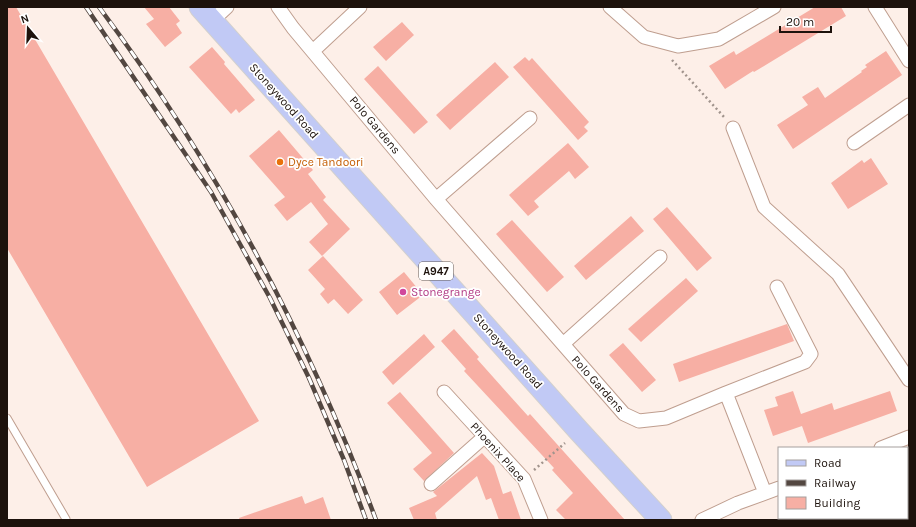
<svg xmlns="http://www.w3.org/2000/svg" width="916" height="527" viewBox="0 0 916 527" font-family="Karla,sans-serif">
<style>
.building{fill:#f7afa4}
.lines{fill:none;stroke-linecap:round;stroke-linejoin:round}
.service-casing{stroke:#bf9e8f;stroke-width:9}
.minor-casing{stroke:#bf9e8f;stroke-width:15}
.primary-casing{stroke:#d2d0ce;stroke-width:23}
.path{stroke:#a1948d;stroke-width:2.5;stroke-dasharray:2 3;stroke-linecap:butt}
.service{stroke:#fff;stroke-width:7}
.minor{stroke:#fff;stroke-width:13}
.primary{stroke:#c1c9f5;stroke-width:21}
.rail-casing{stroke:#534741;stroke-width:4.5}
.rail{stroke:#fff;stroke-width:3;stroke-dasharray:9;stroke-linecap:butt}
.food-dot{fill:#e8710a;stroke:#fff;stroke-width:1.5}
.hotel-dot{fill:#d1479c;stroke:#fff;stroke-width:1.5}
.labels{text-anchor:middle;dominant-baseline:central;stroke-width:3.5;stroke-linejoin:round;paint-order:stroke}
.shield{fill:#fff;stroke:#615955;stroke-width:1}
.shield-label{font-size:11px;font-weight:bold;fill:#1d120c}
.street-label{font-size:12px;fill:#1d120c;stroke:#fff}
.food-label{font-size:12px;fill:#c56008;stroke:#fff;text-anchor:start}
.hotel-label{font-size:12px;fill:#b23c85;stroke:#fff;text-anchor:start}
</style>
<rect width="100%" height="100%" fill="#fdefe8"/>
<path class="building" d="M7,7H16L259,421L147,487L7,248Z
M144,7H169L180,21L176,24L182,33L165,47L146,24L154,19Z
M815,7H841L846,16L754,72L753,71L725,89L709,66L734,51L736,55Z
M402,22L414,35L386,61L373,47Z
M212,47L225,62L224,64L255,100L239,113L236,109L231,114L189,67Z
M886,51L902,75L793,149L777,125L808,105L802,97L818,87L825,98L862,72L861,71L867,67L865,65Z
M525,57L529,61L532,58L589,122L584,127L588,131L578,140L513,67Z
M495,62L509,77L450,130L436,115Z
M378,66L428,122L414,134L364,79Z
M279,130L313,170L308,174L326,197L323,200L350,229L322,256L309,242L328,224L311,202L287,221L274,205L285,197L249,156Z
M568,143L589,167L575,179L569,171L534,201L539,207L528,216L509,195Z
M871,158L888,184L848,209L831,183L862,160L864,163Z
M667,207L712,258L697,271L653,219Z
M631,216L644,231L586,280L574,266Z
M512,220L564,277L547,292L496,234Z
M323,256L363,300L348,314L334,299L328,304L320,294L325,289L308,270Z
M404,272L423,295L397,315L379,292Z
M686,278L698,291L641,342L628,329Z
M787,324L794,341L679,382L673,364Z
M454,329L479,357L477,359L528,416L530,414L625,520H566L556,510L573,493L552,470L554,468L464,371L466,369L441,341Z
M424,334L435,347L393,385L382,372Z
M623,343L656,380L642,392L609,355Z
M793,391L801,414L832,403L834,410L890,391L897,411L808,443L802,426L773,436L764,410L778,406L775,397Z
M400,392L454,453L424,481L413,469L432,453L387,403Z
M482,453L494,466L503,494L511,491L521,520H499L491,498L486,500L477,476L435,513L437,520H414L409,508L437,496L433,492Z
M302,496L305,504L323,497L331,520H240L239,518Z"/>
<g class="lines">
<defs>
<path id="service" d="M7,418L66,519"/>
<path id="minor" d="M278,7L293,28L436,199L624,414L639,421L666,418L726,393L765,493
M610,7L644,37L678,46L719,39L774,7
M875,7L909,61
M212,21L227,7
M313,51L360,7
M733,128L764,207L838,274L909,380
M854,143L909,105
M436,199L530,118
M563,344L660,257
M444,392L524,479L541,520
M726,393L805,362L811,354L777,287
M881,448L909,437
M431,484L484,437
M702,520L738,503L779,488"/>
<path id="primary" d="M200,7L579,431L661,520"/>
</defs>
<use href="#service" class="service-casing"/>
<use href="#minor" class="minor-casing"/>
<use href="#primary" class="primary-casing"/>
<path class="path" d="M672,60L724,117
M534,470L565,443"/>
<use href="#service" class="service"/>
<use href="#minor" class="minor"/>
<use href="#primary" class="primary"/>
<defs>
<path id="rail" d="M86,7L211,192L270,298L309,378L344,460L366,520
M99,7C216,164 308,336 376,520"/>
</defs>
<use href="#rail" class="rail-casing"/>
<use href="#rail" class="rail"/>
</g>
<circle class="food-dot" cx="280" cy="162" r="4"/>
<circle class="hotel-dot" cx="403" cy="292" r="4"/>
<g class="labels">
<rect class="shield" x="419" y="262" width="34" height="18" rx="3"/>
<g class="shield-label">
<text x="436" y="271">A947</text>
</g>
<g class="street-label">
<text transform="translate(284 101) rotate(48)">Stoneywood Road</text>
<text transform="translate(375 125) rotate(50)">Polo Gardens</text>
<text transform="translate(508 351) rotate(48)">Stoneywood Road</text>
<text transform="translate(598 384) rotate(48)">Polo Gardens</text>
<text transform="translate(498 452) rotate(48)">Phoenix Place</text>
</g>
<g class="food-label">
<text x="288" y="162">Dyce Tandoori</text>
</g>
<g class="hotel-label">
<text x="411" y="292">Stonegrange</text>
</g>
</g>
<rect width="916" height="527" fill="none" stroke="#1d120c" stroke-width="16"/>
<rect x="778" y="447" width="130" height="72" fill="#ffffff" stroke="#a5a09e"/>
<rect x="786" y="460" width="20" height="6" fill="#c1c9f5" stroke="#a5a09e"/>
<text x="814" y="467" font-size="12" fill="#1d120c">Road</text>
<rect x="786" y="480" width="20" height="6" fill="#534741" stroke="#a5a09e"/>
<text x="814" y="487" font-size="12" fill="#1d120c">Railway</text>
<rect x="786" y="497" width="20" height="12" fill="#f7afa4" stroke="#a5a09e"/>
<text x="814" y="507" font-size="12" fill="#1d120c">Building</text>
<g transform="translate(28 28) rotate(341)" stroke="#ffffff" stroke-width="3" paint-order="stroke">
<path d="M0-3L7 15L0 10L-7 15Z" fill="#1d120c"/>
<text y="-6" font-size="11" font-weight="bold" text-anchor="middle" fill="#1d120c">N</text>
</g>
<path d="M780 26v6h51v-6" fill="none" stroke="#1d120c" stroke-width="2"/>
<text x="786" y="26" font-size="12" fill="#1d120c" stroke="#ffffff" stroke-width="3" paint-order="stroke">20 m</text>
</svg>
